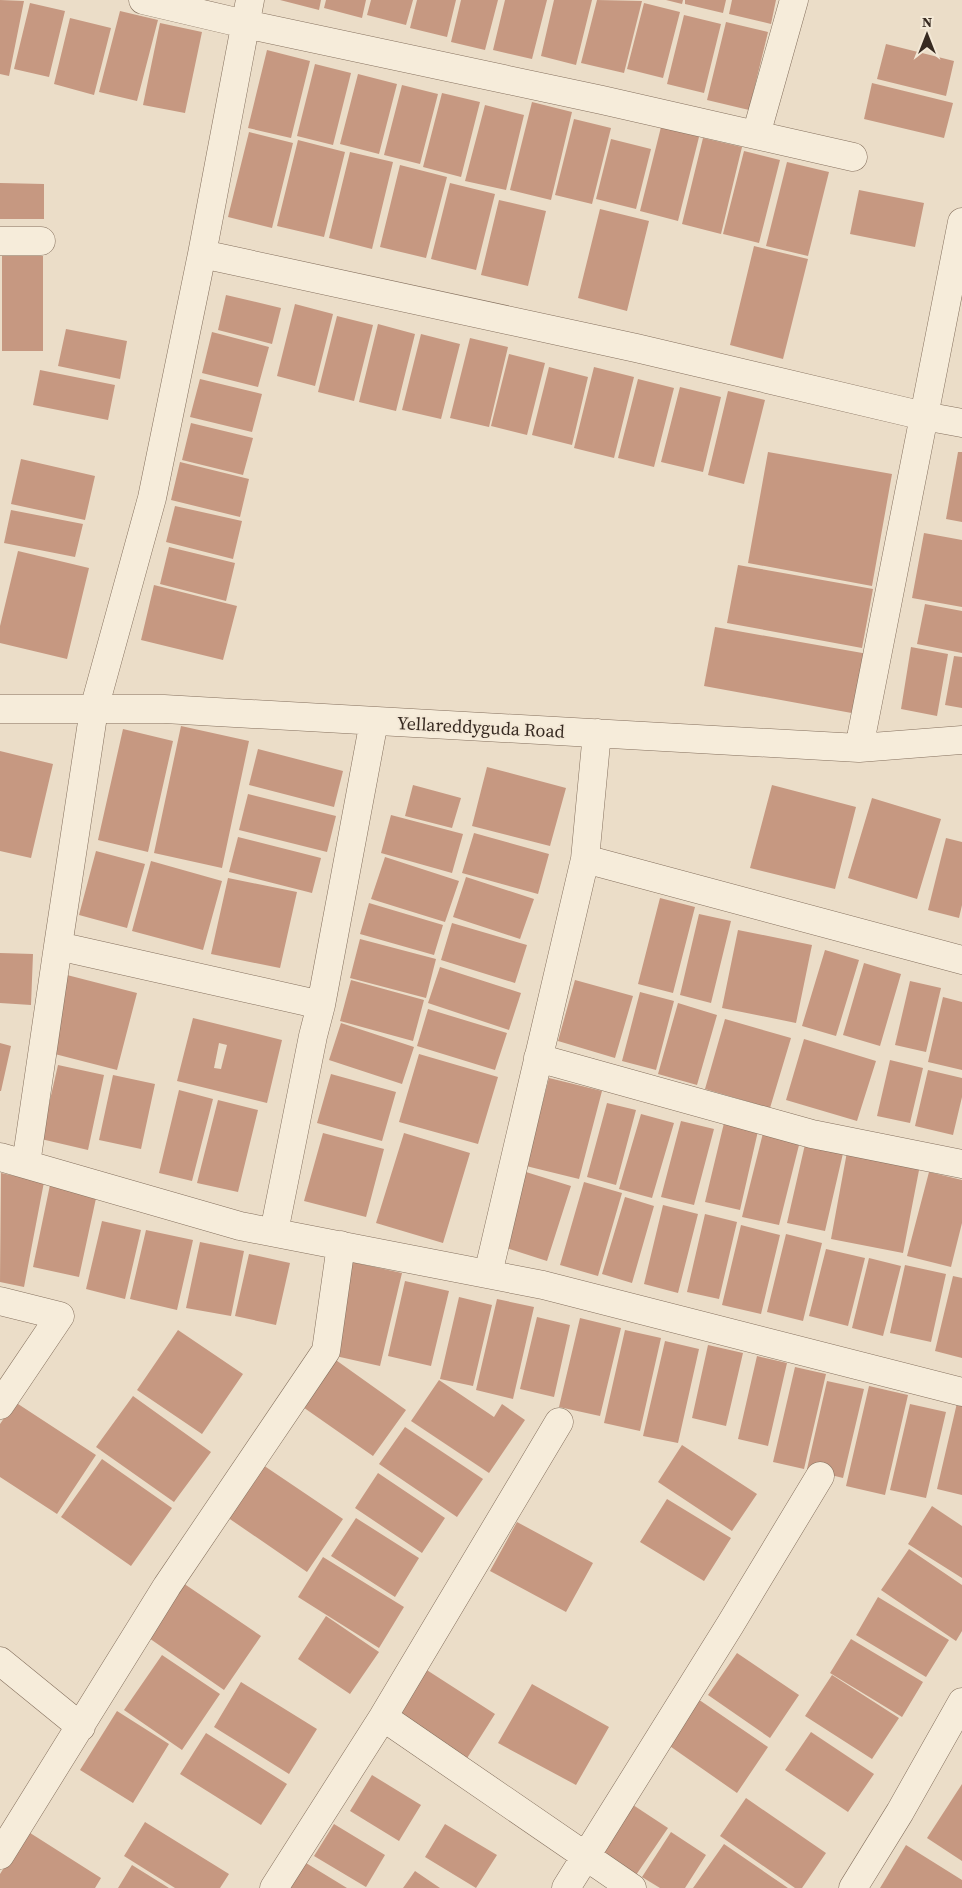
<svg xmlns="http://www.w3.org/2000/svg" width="962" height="1888" viewBox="0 0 962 1888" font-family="'Source Serif 4',serif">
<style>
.building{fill:#c69881;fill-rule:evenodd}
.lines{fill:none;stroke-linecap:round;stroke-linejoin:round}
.minor-casing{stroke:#85705e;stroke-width:29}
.minor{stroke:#f6ecda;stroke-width:28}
.labels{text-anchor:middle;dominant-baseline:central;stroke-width:4;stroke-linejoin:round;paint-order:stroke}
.street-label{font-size:18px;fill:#372a21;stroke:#f3e8d6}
</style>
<rect width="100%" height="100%" fill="#ebddc8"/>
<path class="building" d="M0,0L24,1L9,76L0,74Z
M280,0H321L319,10Z
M326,0H366L362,18L324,8Z
M371,0H413L406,25L367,15Z
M417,0H456L447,37L410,28Z
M461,0H498L485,50L451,42Z
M505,0H547L532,59L493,50Z
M554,0H592L576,65L541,56Z
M597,0L642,1L624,73L581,63Z
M666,0H683L682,4Z
M685,0H726L723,13L685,4Z
M732,0H776L771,24L729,14Z
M30,3L65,11L49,77L14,69Z
M644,3L680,12L663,78L627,69Z
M120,11L158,20L137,101L99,92Z
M684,15L721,24L704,93L667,84Z
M70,18L111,28L94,95L54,84Z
M726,22L768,32L749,110L707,100Z
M160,23L202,32L185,113L143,105Z
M886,44L954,61L946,96L877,79Z
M267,50L310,61L291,138L248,128Z
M315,64L351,73L333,145L297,136Z
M358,74L397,84L379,154L340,144Z
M872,83L953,103L944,138L864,119Z
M402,85L438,94L420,164L384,155Z
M442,93L480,102L461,177L423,167Z
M532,102L572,112L551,200L510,190Z
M485,105L524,115L506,190L465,181Z
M574,119L611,128L592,204L555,195Z
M662,123L700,133L678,221L640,211Z
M249,132L293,143L272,228L228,217Z
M703,138L742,147L721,234L682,224Z
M611,139L651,149L636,209L596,199Z
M298,140L345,152L324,237L277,226Z
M744,151L780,160L759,243L723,234Z
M350,152L393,162L372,249L329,238Z
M787,162L829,172L808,256L766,246Z
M400,165L447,177L426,258L380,247Z
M0,183L44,184V219H0Z
M450,183L495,194L476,270L431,259Z
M859,190L924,203L915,247L850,234Z
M499,200L546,211L528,286L481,275Z
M600,209L649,221L627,311L578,298Z
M754,246L808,259L783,359L730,345Z
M2,256H43V351H2Z
M226,295L281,308L272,344L218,330Z
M295,304L333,314L315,386L277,376Z
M337,316L373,325L354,401L318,392Z
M378,324L415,334L396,411L359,402Z
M66,329L127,341L120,379L58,366Z
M212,332L269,347L258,387L202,373Z
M421,334L460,344L441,419L402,410Z
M470,338L508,347L489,427L450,418Z
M509,354L545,363L527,435L491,426Z
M549,367L588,377L572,445L532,435Z
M594,367L634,377L614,458L574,448Z
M40,370L115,385L108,420L33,405Z
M200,379L262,394L252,432L190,417Z
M638,379L674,388L654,467L618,458Z
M680,387L721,397L703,472L661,462Z
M728,391L765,400L744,484L708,475Z
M191,423L253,438L243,475L182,460Z
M768,452L892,474L872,586L748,563Z
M958,452H962V522L946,519Z
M21,459L95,476L85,520L11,504Z
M180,462L249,479L240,517L171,500Z
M175,506L242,521L233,559L166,542Z
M11,510L83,524L75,557L4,543Z
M924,533L962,540V607L912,598Z
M169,547L235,563L226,601L160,584Z
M18,551L89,568L67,659L0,643V626Z
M738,565L873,589L862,648L727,623Z
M154,585L237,606L223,660L141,640Z
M925,604L962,611V653L917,644Z
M715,627L868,654L857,714L704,686Z
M911,647L948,654L937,716L901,709Z
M954,656L962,657V708L945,705Z
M181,726L249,741L222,868L154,853Z
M123,729L173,741L148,852L98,840Z
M258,749L343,771L334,807L249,785Z
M0,751L53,764L31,858L0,851Z
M487,767L566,788L550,846L472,826Z
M413,785L461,798L452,828L405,816Z
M772,785L856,807L835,889L750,868Z
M248,794L336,816L327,852L239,830Z
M872,798L941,819L917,899L848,878Z
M391,815L463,834L452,873L381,853Z
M474,833L549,854L538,894L462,873Z
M238,837L321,858L312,893L229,872Z
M946,838L962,842V905L959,918L928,910Z
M96,851L145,864L127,928L79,915Z
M385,857L459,881L445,922L371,899Z
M151,861L222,881L203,950L132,931Z
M466,877L534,899L520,939L453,917Z
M228,878L297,892L280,968L211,954Z
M660,898L695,907L673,993L638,984Z
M369,903L443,925L434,955L360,934Z
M699,914L731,921L711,1003L680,995Z
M452,923L527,945L515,983L441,960Z
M738,930L812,945L796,1023L722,1008Z
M360,939L436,959L426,998L350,978Z
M825,950L859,960L836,1036L802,1026Z
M0,953L33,954L31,1005L0,1003Z
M864,963L901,974L880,1046L843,1035Z
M440,967L521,993L509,1030L428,1003Z
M67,975L137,993L117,1070L47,1052Z
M351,980L424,1000L413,1041L340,1021Z
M575,980L633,996L615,1058L558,1041Z
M910,981L941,988L926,1052L895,1045Z
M640,992L674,1001L656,1070L622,1061Z
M943,997L962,1002V1070L928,1062Z
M678,1003L717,1015L697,1085L658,1074Z
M428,1009L507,1033L495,1070L417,1046Z
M193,1018L282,1040L267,1103L177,1081ZM219,1043L227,1045L221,1069L214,1068Z
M725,1019L791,1038L770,1108L705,1089Z
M341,1023L414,1047L402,1084L329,1060Z
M804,1039L876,1061L857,1121L786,1100Z
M0,1043L11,1046L1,1091H0Z
M419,1054L498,1077L478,1144L399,1122Z
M890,1060L923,1068L910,1123L877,1116Z
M58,1065L104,1075L88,1150L41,1139Z
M928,1070L962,1078V1097L953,1135L915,1126Z
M331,1074L396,1092L382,1141L317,1123Z
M113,1075L155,1084L141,1149L99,1140Z
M549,1078L602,1091L579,1179L526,1166Z
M179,1090L213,1099L192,1181L159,1173Z
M218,1100L258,1110L238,1192L197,1183Z
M607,1103L636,1110L616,1185L587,1177Z
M641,1114L674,1123L652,1198L619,1189Z
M681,1121L714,1129L694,1205L661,1197Z
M724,1123L758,1131L740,1210L705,1202Z
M764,1129L801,1137L779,1225L742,1217Z
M323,1133L384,1149L366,1217L304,1201Z
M404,1133L470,1153L443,1243L376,1223Z
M806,1140L844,1149L825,1231L787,1223Z
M847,1152L920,1165L903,1253L831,1239Z
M526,1172L571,1186L547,1261L503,1247Z
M929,1172L962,1180V1223L951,1267L907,1256Z
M1,1173L44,1182L24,1287L0,1282Z
M51,1180L98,1189L79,1277L33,1267Z
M584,1182L622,1193L598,1276L560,1265Z
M625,1197L654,1206L632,1283L602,1274Z
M663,1205L698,1214L678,1293L644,1284Z
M705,1214L737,1222L719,1299L687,1292Z
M102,1221L141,1230L125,1299L86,1289Z
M741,1225L780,1235L761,1314L722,1305Z
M146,1230L193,1240L177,1310L130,1299Z
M786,1234L822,1243L803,1321L767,1312Z
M200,1242L244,1251L231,1316L186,1308Z
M826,1249L865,1258L848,1326L809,1316Z
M249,1254L290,1263L276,1325L235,1316Z
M869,1258L901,1266L883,1336L852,1328Z
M352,1262L402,1273L380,1366L331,1355Z
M905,1265L946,1274L931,1342L890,1333Z
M953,1276L962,1278V1358L935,1351Z
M405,1281L449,1291L431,1366L388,1356Z
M459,1297L492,1305L473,1386L440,1379Z
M497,1299L534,1307L513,1399L476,1390Z
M537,1317L570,1325L554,1397L520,1389Z
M580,1318L621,1328L600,1416L559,1407Z
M178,1330L243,1374L202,1434L137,1390Z
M625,1330L661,1338L640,1431L604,1423Z
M665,1341L699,1349L678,1443L643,1436Z
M708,1345L743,1353L726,1426L692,1418Z
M757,1356L787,1363L768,1446L738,1439Z
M333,1358L406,1410L373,1456L300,1405Z
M795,1367L826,1374L804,1469L773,1462Z
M439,1380L494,1417L502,1404L525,1420L489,1473L411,1421Z
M827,1381L864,1389L843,1478L807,1469Z
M869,1386L908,1395L885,1495L846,1486Z
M133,1396L211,1452L174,1502L96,1447Z
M15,1402L96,1455L57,1514L0,1477V1424Z
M957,1403L962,1404V1495L937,1489Z
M910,1404L946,1412L926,1498L890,1490Z
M405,1427L483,1479L457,1517L379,1464Z
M682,1445L757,1494L732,1531L658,1482Z
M102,1459L172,1508L131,1566L61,1517Z
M260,1463L343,1519L307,1572L224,1515Z
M378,1473L445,1518L422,1553L355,1508Z
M667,1499L731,1538L704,1581L640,1542Z
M932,1506L962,1526V1578L908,1544Z
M356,1518L419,1558L395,1597L331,1556Z
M517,1522L593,1563L566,1612L490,1571Z
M909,1549L962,1585V1631L956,1641L881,1590Z
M323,1557L404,1607L379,1648L298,1597Z
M183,1583L261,1636L224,1690L146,1636Z
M878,1597L949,1640L926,1677L856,1635Z
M326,1616L379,1652L350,1694L298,1659Z
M851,1639L923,1682L902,1717L830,1673Z
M737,1653L799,1695L770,1738L708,1695Z
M162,1655L220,1694L182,1750L124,1710Z
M419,1665L495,1714L464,1763L387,1714Z
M832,1675L899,1718L872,1759L805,1716Z
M241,1682L317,1729L289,1774L214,1727Z
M532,1684L609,1727L576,1785L498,1743Z
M695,1697L768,1747L737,1793L664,1742Z
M117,1711L169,1744L133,1803L80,1770Z
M811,1732L874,1774L848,1812L785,1770Z
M206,1733L287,1784L261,1825L180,1774Z
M372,1775L421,1805L399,1841L350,1811Z
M962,1784V1861L927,1838Z
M746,1798L826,1853L802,1888H795L720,1836Z
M627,1801L668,1828L636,1875L596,1848Z
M145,1822L229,1874L220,1888H175L124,1856Z
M334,1824L385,1855L366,1887L314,1856Z
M445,1824L497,1855L476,1888L425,1857Z
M27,1831L101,1878L95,1888H0V1874Z
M671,1832L706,1855L685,1888H660L642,1877Z
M724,1844L788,1888H693Z
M906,1845L962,1880V1888H880Z
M306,1863L347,1888H290Z
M132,1865L169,1888H118Z
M415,1871L440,1888H403Z"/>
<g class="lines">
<defs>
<path id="minor" d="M143,0L245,24L602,100L853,157
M250,0L202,254L152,498L94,709L58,946L321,1005
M756,135L794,0
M0,241H41
M202,254L636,348L924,416L962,222
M0,709H164L859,748L962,740
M859,748L924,416L962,423
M585,859L962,960
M538,1058L812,1134L962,1164
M0,1157L240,1226L543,1285L962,1392
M26,1164L58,946
M274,1232L313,1036L321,1005L374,721
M488,1274L585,859L597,733
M0,1301L60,1316L0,1405
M0,1661L81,1727
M383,1717L632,1888
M0,1855L167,1586L326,1351L341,1245
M274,1888L383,1717L559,1422
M566,1888L730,1625L820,1476
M853,1888L900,1812L962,1702"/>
</defs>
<use href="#minor" class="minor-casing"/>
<use href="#minor" class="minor"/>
</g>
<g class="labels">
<g class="street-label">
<text transform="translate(481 727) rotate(3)">Yellareddyguda Road</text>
</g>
</g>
<g transform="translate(927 35)" stroke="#f3e8d6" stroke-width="4" paint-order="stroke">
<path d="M0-4L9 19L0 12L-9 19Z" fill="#372a21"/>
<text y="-8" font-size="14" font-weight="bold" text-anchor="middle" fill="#372a21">N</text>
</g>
</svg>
